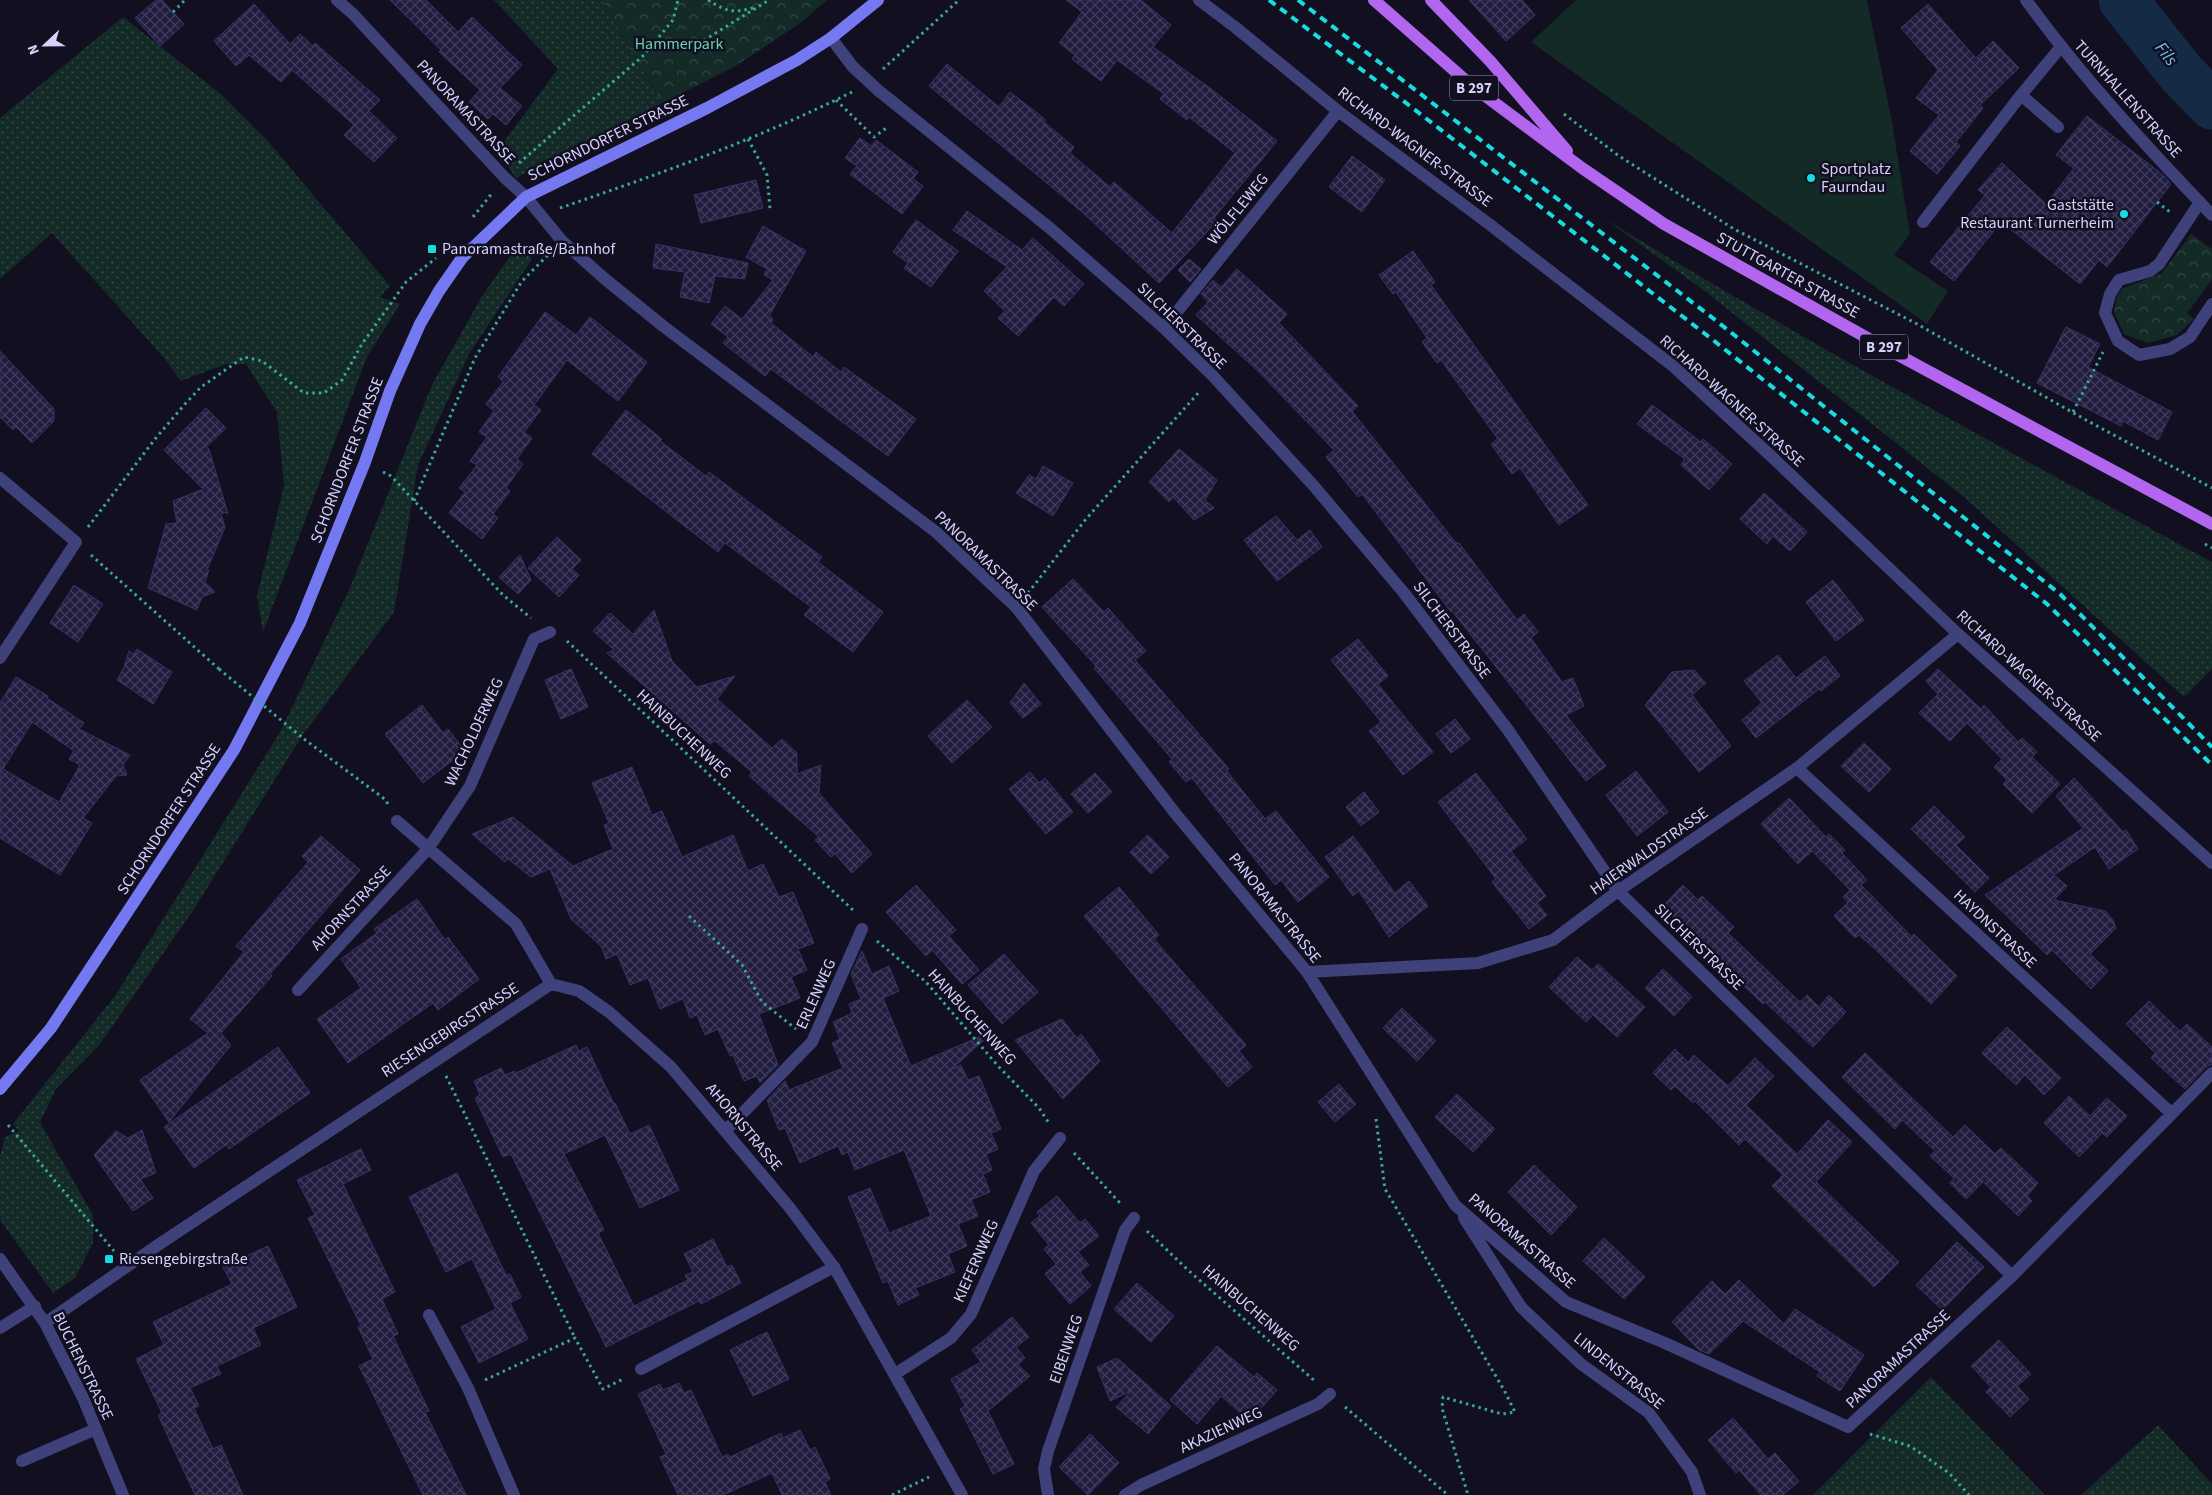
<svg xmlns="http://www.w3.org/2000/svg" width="2212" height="1495" viewBox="0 0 2212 1495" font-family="'Source Sans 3',sans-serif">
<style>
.grass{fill:url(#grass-dots)}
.park{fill:url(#park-crowns)}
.garden{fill:#132a27}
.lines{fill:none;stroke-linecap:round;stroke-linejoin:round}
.river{stroke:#142a45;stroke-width:49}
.building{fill:url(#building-cross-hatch);stroke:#393269;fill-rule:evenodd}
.path{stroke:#3aa799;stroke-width:3;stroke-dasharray:2.5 4;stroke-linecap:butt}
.lane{stroke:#3f417b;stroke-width:12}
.street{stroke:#3f417b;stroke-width:12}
.secondary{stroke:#7479f1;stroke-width:12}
.primary{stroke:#b265ef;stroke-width:12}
.rail{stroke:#17dde3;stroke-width:4;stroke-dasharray:8 6;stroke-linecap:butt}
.path-bridge{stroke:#3aa799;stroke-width:3;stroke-dasharray:2.5 4;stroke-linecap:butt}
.street-bridge{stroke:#3f417b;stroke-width:12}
.poi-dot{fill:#17dde3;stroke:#110f20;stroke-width:2}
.labels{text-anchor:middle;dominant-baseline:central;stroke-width:5;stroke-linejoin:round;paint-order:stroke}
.shield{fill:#110f20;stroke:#9a98b9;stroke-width:1}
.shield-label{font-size:15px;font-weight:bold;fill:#d5d3fb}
.park-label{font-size:16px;fill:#67d3b0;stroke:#110f20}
.street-label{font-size:16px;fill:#d5d3fb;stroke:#110f20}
.poi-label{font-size:16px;fill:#d5d3fb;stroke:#110f20;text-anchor:start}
.water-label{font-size:18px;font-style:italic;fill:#6cbcf0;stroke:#110f20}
</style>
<defs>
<pattern id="grass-dots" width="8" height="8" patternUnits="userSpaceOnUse" patternTransform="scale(1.25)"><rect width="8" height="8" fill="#132a27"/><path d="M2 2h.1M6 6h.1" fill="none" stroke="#344847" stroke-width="1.8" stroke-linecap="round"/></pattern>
<pattern id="park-crowns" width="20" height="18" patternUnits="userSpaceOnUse" patternTransform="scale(1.25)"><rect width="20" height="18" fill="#132a27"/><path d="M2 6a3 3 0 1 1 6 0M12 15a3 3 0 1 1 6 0" fill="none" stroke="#344847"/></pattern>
<pattern id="building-cross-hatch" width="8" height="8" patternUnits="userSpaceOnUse" patternTransform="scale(1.25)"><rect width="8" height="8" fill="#221d3f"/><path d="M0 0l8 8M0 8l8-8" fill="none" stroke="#413d5c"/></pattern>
</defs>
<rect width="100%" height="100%" fill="#110f20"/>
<path class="grass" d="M494,0H602L662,103L516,178L497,151L558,69Z
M123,17L222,95L267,140L390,286L380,297L400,304L367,357L263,632L257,596L284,486L277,412L246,364H226L181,381L164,358L52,233L0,279V118Z
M1605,219C1803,341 2008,451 2212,562V669L2184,697L1965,498L1706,292Z
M520,242L532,259L469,354L418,465L394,612L302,736L194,909L100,1044L56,1089L40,1122L93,1215V1243L75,1278L53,1293L0,1220V1155L5,1137L19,1131L13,1124L115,996L280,732L349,590L432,385L482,296Z
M1931,1377L2045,1495H1813Z
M2158,1425L2212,1484V1495H2081Z"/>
<path class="park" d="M602,0H827L802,22L734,67L662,103Z
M2191,234L2212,249V280L2187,313L2194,319L2177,335L2148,343L2124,334L2114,312L2117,296L2123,288L2161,274Z"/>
<path class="garden" d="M1576,0H1867L1892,122L1910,234L1894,255L1948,291L1927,324L1531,42Z"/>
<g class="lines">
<path class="river" d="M2123,0L2181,73L2212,105"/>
</g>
<path class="building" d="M156,0H162L184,24L160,46L135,18Z
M390,0H426L458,32L472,17L522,65L500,88L522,106L506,125L493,114L488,119L469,102L480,90L439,52L441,50Z
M1066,0H1141L1171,25L1153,47L1214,91L1277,141L1214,218L1217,221L1159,283L1082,212L929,86L947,64L999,107L1010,92L1046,120L1044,122L1074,147L1070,153L1110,187L1114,182L1172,233L1235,153L1189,117L1187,120L1160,99L1164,94L1117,60L1101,81L1072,59L1075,55L1059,43L1082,12Z
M1469,0H1522L1535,15L1506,41Z
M254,4L290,44L300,34L313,46L315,43L380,100L369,111L397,138L374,162L344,135L354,125L292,70L281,82L249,55L236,66L214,41Z
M1928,4L1976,58L1993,41L2019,68L1980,105L1983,108L1956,142L1960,146L1937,174L1910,151L1939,115L1916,98L1938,70L1901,28Z
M2087,116L2163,175L2171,184L2107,267L2099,260L2080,284L2001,222L1954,281L1930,262L1985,195L1978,190L2002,163L2046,204L2074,168L2056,155Z
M860,138L871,146L876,140L918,172L913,179L923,186L902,214L850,174L857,166L845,158Z
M1352,156L1385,180L1362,212L1329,187Z
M756,180L763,208L701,223L694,195Z
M967,211L1022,250L1033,238L1084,284L1064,306L1054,297L1018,336L998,318L1005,311L984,291L1007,267L953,230Z
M916,220L958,251L931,287L904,268L908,263L893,252Z
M763,226L806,251L769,316L773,319L771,323L813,357L816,352L841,372L844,367L916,419L888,456L771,369L765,376L723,343L728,337L711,324L725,306L742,319L773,280L764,275L767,269L746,257Z
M656,244L748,263L745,279L715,276L709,303L680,297L685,272L653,268Z
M1413,251L1435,282L1431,285L1588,505L1559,525L1520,468L1512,474L1491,444L1498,439L1441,360L1437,363L1422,342L1427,338L1396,292L1393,294L1379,275Z
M1189,259L1201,269L1190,282L1178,270Z
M1237,269L1287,314L1279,323L1358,406L1352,411L1456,543H1459L1517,620L1524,614L1538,632L1531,638L1562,682L1573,678L1584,706L1566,715L1606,766L1586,781L1452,611L1451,612L1362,494L1358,497L1326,457L1334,450L1257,370L1196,315L1208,302L1201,294L1213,280L1221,287Z
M545,312L576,335L590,317L647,362L618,401L567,360L534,405L541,410L524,432L532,438L517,459L523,464L506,488L510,491L493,514L498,518L482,539L449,513L465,492L459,488L477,465L470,461L487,437L479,432L494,411L486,404L503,382L498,377Z
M2066,327L2100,344L2088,367L2172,412L2158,440L2123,421L2121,426L2037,383Z
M0,351L54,409V421L32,443L16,427L13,430L0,417Z
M1652,405L1701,442L1703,439L1732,464L1709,490L1681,465L1685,459L1637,424Z
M206,408L226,428L206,447L209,449L228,514L226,512L221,514L225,527L207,570H209L205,582L215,592L202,597L197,610L148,588L166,524L177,523L173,501L203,489L164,450Z
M626,410L662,439L660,441L706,476L709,472L822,557L818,562L883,612L853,652L804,615L811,607L725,543L718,552L592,454Z
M1179,449L1217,480L1205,500L1214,508L1194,520L1173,497L1169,502L1149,482Z
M1043,466L1073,483L1053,516L1016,493L1029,475L1036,479Z
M1764,493L1807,532L1790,551L1773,536L1767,544L1740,519Z
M1276,516L1297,540L1310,530L1322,547L1277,581L1244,540Z
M557,537L581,560L572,569L579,575L559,597L528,568Z
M520,555L531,580L518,594L499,577Z
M1073,579L1104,612L1108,608L1146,651L1135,660L1229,769L1226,770L1265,819L1276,811L1329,877L1298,902L1281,880L1275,885L1192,778L1186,782L1169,762L1172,759L1094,668L1096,666L1042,607Z
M1833,580L1864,620L1836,641L1806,602Z
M74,585L103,604L78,642L50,623Z
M654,610L672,661L697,687L735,676L717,699L772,748L782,739L797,753V774L821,765L819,793L872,854L852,873L835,854L831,857L815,840L819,837L749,776L752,772L715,741L710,744L607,653L614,650L593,631L610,613L633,634Z
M1358,639L1388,676L1378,684L1433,752L1403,775L1369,731L1381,722L1331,660Z
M137,649L172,672L153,704L117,680L124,667L129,651L134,654Z
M1778,655L1796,678L1825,656L1840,676L1821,691L1819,689L1756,738L1742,720L1762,703L1744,681Z
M571,669L588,707L561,719L545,680Z
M1938,669L1981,709L1984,705L2018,742L2022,738L2037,752L2032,757L2060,784L2032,813L2003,784L2007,780L1994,767L2002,759L1967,723L1950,741L1919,713L1938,694L1926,681Z
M1694,670L1706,683L1692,695L1731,746L1699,772L1645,705L1672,672Z
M16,677L48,696L47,698L84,723L79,729L130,755L123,765L127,775L116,776L83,818L92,823L60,875L0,838V703ZM32,722L74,751L69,759L80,765L59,802L3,769Z
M1024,683L1041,704L1023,718L1010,703Z
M967,700L992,727L952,763L928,736Z
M422,705L443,733L448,729L465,751L423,783L385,734Z
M1455,719L1470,739L1451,753L1436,734Z
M1864,743L1891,769L1869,792L1841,766Z
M632,767L652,815L662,811L682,857L733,835L748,871L763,864L779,897L793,892L814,943L798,949L807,970L791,977L800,998L759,1014L778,1065L760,1083L757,1076L744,1081L733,1055L730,1056L718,1029L705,1035L697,1015L690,1018L683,999L660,1009L648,978L630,985L617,954L606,959L601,946L571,919L550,869L531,877L508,859L505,862L472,834L513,817L573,866L613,849L604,825L609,823L592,783Z
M1636,771L1668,812L1637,836L1606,795Z
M1030,772L1039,783L1045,778L1073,812L1046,834L1009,789Z
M1095,773L1112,792L1088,813L1071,794Z
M1476,773L1527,839L1511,851L1546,896L1537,903L1547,915L1529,929L1492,882L1496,879L1438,802Z
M2074,778L2123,832L2126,830L2138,849L2109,869L2095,847L2054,875L2067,886L2054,900L2105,911L2113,920L2116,928L2090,954L2108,971L2091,989L2052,950L2047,955L1985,895L2083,828L2056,796Z
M1364,792L1379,812L1361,826L1346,807Z
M1789,798L1826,837L1829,834L1845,850L1842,853L1867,880L1861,885L1912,937L1914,934L1957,976L1931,1004L1874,948L1859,935L1855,938L1834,916L1848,902L1843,897L1850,890L1812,851L1798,864L1761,824Z
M1934,806L1965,837L1956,845L1989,878L1975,892L1911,829Z
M1148,835L1169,857L1151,874L1130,852Z
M321,836L360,870L270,974L272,976L221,1033L231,1045L169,1122L140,1080L208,1033L190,1019L244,952L236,946L308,862L302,856Z
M1353,836L1395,893L1409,881L1428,906L1389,937L1359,891L1353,896L1325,857Z
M916,885L956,930L949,936L979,970L962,984L932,950L926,956L886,912Z
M1683,885L1698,900L1702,896L1734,927L1728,933L1800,1002L1807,995L1819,1007L1829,995L1846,1012L1813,1047L1765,1002L1763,1004L1662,907Z
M1119,887L1159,935L1154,939L1246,1045L1239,1051L1252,1067L1228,1087L1084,916Z
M417,899L445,940L448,937L479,979L438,1010L433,1003L348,1063L317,1019L361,988L341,959L377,933L374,929Z
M862,951L872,974L889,966L899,991L883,998L911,1066L984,1035L986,1038L952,1069L961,1065L968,1080L979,1076L1001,1129L991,1133L998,1149L986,1154L992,1170L983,1174L990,1192L971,1200L978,1216L958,1224L967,1246L948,1254L955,1272L915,1288L919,1295L898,1305L888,1281L883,1283L848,1197L870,1188L889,1233L931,1216L904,1150L855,1170L848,1152L842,1155L838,1146L800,1163L785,1128L779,1130L767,1100L785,1081L789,1090L843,1068L832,1043L840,1039L833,1022L852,1013L849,1004L861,999L851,974Z
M1004,954L1038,992L1002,1024L968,985Z
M1577,957L1592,970L1598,964L1645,1007L1617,1037L1593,1015L1586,1022L1549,987Z
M1663,969L1692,997L1674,1016L1645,988Z
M2149,1001L2180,1031L2187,1024L2212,1047V1064L2206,1067L2185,1089L2151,1058L2155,1053L2126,1024Z
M1402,1008L1436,1041L1417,1061L1383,1028Z
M1062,1019L1077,1038L1081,1034L1100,1061L1063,1099L1015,1040Z
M2007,1027L2061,1078L2044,1095L2025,1075L2016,1085L1982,1053Z
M576,1045L579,1051L587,1047L614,1104L615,1103L630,1134L649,1125L679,1190L640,1208L605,1135L564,1154L604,1230L598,1233L634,1306L688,1280L685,1275L693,1272L684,1254L713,1239L727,1267L732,1265L741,1283L701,1304L699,1301L606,1347L511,1154L503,1157L475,1098L480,1095L474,1081L501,1068L505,1075L514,1071L516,1073Z
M278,1047L310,1093L229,1149L226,1145L194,1168L164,1127Z
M1675,1049L1688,1062L1694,1055L1728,1086L1755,1058L1774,1076L1746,1105L1797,1154L1828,1120L1852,1142L1816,1182L1899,1262L1874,1287L1772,1186L1783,1175L1745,1139L1739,1145L1695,1101L1693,1103L1675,1086L1671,1090L1653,1073Z
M1865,1053L1953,1137L1965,1125L1995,1154L2001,1148L2038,1183L2027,1196L2032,1201L2018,1216L1983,1182L1966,1199L1950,1183L1954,1178L1930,1156L1935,1151L1902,1120L1895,1129L1842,1077Z
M1339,1084L1356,1104L1335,1122L1318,1102Z
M1457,1094L1495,1129L1473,1152L1435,1117Z
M2069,1096L2090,1116L2107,1098L2127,1116L2107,1137L2102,1133L2079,1157L2044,1123Z
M142,1130L156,1173L140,1179L153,1198L133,1211L94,1155L116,1131L128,1138Z
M361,1149L371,1170L343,1184L395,1292L382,1299L398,1334L393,1336L429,1411L425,1412L466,1495H423L359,1366L373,1359L358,1327L361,1326L308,1218L315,1215L297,1180Z
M1534,1165L1577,1207L1551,1235L1508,1192Z
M457,1173L506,1275L510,1274L521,1297L510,1303L528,1339L479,1363L461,1327L496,1309L472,1259L446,1272L409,1197Z
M1057,1196L1080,1223L1085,1219L1099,1236L1078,1252L1089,1265L1080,1272L1091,1286L1070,1304L1045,1274L1056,1264L1044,1249L1049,1245L1031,1223L1040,1216L1037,1212Z
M1604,1238L1645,1277L1624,1299L1583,1261Z
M1957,1242L1984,1267L1942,1310L1916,1285Z
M268,1246L297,1307L253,1328L261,1345L217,1366L221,1374L190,1388L199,1406L194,1408L213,1449L221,1445L243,1495H195L158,1415L162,1413L136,1359L164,1345L153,1322L232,1284L223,1267Z
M1739,1280L1784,1324L1795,1309L1864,1355L1840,1391L1817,1376L1820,1372L1743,1321L1709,1354L1699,1350L1672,1322L1712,1281L1725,1294Z
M1137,1283L1174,1316L1151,1342L1114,1309Z
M1012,1317L1029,1337L1016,1347L1025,1358L1018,1365L1030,1376L988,1411L1014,1464L993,1474L960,1409L965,1406L951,1379L981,1362L972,1350Z
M767,1332L789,1379L753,1396L730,1350Z
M1999,1340L2031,1374L2017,1386L2029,1399L2010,1417L1986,1392L1991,1387L1971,1366Z
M1217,1346L1254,1377L1257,1373L1277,1390L1250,1421L1221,1396L1197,1424L1170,1400Z
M1117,1358L1171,1406L1148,1434L1116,1407L1131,1391L1110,1401L1097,1367Z
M679,1383L684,1393L691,1390L722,1457L728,1454L730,1457L781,1433L783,1438L800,1430L810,1450L815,1447L830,1479L825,1482L831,1495H782L772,1473L723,1495H678L660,1457L666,1454L638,1394L660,1384L663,1390Z
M1733,1418L1768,1459L1775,1453L1799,1481L1783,1495H1761L1739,1470L1736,1473L1708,1440Z
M1090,1434L1119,1463L1088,1495L1059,1467Z"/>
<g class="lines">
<path class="path" d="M708,0C729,13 733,13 757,7
M173,12L185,0
M653,47L670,44H698L769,0
M883,69L959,0
M836,100L874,137L889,126
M1564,114L1619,156L1734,229L1917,324L2086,420L2212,488
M748,139L767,175L770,209
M519,163L644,55L673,20L678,0
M2157,202L2170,212
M560,208C659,174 758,139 852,92
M473,217L493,192
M2073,412L2103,352
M383,472L391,476L503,595L531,618
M414,501L475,358L522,281L548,255
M88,527L155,439L185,404L201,387L244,357L262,361L304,393H324L342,380L362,344L406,282L436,258
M2205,544L2212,548
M91,555L219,669
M1028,593L1086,519L1200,391
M567,641L854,911
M304,739L386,800L388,805
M689,916L742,965L762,1002L796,1029
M877,941L926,982L998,1066L1039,1108L1049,1123
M446,1076L575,1338
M1376,1119L1385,1189L1504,1390L1515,1412L1502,1414L1443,1397L1442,1408L1468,1495
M8,1125L114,1251
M1074,1153L1120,1203
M1147,1231L1189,1271L1316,1382
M485,1380L575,1338L603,1389L625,1378
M1345,1407L1448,1495
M1870,1434L1910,1446L1949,1473L1969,1495
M892,1495L929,1477"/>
<path class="lane" d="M2058,127L2021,95L2060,48
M2200,202L2159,264L2150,271L2119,280L2110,294L2105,313L2118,341L2139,355L2170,349L2190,337L2212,304
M1923,222L2021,95
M0,1328L35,1306
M641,1369L834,1267
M22,1461L96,1429"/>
<path class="street" d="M337,0L353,14L505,178L526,197L562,241L605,279L663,326L936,532L1016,607L1175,813L1307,972L1455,1205L1566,1302L1665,1343L1848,1427L2012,1276L2212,1073
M1199,0L1235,27L1338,111L1489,224L1673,366L1771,456L1958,634L2212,863
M2026,0C2082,77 2146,146 2212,215
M831,38L853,67
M879,91L1051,229L1164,328L1213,376L1313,485L1404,593L1508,730L1618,891L2012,1276
M1164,328L1338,111
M0,478L76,542L0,658
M1797,768L2171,1113
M397,821L516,924L551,984L579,991L609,1012L671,1067L790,1208L834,1267L962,1495
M1307,972L1478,963L1553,940L1618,891L1797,768L1958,634
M298,990L428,849L470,786L534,639L550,632
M726,1130L812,1042L862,929
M1464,1218L1521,1307L1581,1364L1649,1413L1692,1472L1700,1495
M0,1259L45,1323L83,1398L123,1495
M429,1315L468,1388L514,1495
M45,1323L158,1245L551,984
M895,1374L951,1338L971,1314L1034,1171L1060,1138
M1048,1495L1044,1469L1048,1451L1125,1230L1134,1218
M1125,1495L1141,1485L1318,1404L1330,1394"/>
<path class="secondary" d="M0,1089L51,1028L234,750L300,623L365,462L390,391L420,324L439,291L462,258L526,197L707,108L797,60L831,38L878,0"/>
<path class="primary" d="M1374,0L1472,86L1582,168L1664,224L1887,349L2212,524
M1431,0L1490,61L1567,151"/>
<path class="rail" d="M1269,0L1410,106L1704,333L2047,604L2212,765
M1298,0L1714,319L2060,594L2212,747"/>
<path class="path-bridge" d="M219,669L304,739"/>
<path class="street-bridge" d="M853,67L879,91"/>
</g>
<g class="poi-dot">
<circle cx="1811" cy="178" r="5"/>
<circle cx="2124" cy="214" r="5"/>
<rect x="427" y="244" width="10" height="10" rx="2.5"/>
<rect x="104" y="1254" width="10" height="10" rx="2.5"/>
</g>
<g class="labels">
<g class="shield">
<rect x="1450" y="75.5" width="48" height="25" rx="4"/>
<rect x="1860" y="334.5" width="48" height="25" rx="4"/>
</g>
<g class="shield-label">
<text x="1474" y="88">B 297</text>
<text x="1884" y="347">B 297</text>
</g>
<g class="park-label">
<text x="679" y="44">Hammerpark</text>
</g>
<g class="street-label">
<text transform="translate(2128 99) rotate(48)">TURNHALLENSTRASSE</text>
<text transform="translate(466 112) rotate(47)">PANORAMASTRASSE</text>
<text transform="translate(608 138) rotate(-26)">SCHORNDORFER STRASSE</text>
<text transform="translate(1415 147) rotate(37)">RICHARD-WAGNER-STRASSE</text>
<text transform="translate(1238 209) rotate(-51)">WÖLFLEWEG</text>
<text transform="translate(1788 275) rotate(29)">STUTTGARTER STRASSE</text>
<text transform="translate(1182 326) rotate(44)">SILCHERSTRASSE</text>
<text transform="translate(1732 401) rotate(42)">RICHARD-WAGNER-STRASSE</text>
<text transform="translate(347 460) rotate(-69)">SCHORNDORFER STRASSE</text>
<text transform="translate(986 561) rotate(44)">PANORAMASTRASSE</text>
<text transform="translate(1452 630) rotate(53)">SILCHERSTRASSE</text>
<text transform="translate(2029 676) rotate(42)">RICHARD-WAGNER-STRASSE</text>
<text transform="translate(474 732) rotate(-65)">WACHOLDERWEG</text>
<text transform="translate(684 734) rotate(43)">HAINBUCHENWEG</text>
<text transform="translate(169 819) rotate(-57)">SCHORNDORFER STRASSE</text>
<text transform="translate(1649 851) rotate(-35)">HAIERWALDSTRASSE</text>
<text transform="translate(351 908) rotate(-47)">AHORNSTRASSE</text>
<text transform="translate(1275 908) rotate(51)">PANORAMASTRASSE</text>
<text transform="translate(1995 929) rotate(43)">HAYDNSTRASSE</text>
<text transform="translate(1699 947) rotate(44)">SILCHERSTRASSE</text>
<text transform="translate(816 994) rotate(-66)">ERLENWEG</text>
<text transform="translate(972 1017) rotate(48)">HAINBUCHENWEG</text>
<text transform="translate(450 1030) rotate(-33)">RIESENGEBIRGSTRASSE</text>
<text transform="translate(744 1127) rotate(50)">AHORNSTRASSE</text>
<text transform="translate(1522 1241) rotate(41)">PANORAMASTRASSE</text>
<text transform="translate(976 1261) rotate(-66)">KIEFERNWEG</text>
<text transform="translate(1251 1308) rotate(41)">HAINBUCHENWEG</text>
<text transform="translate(1066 1349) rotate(-71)">EIBENWEG</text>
<text transform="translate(1898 1359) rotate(-43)">PANORAMASTRASSE</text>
<text transform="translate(83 1366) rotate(64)">BUCHENSTRASSE</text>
<text transform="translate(1619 1371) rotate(39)">LINDENSTRASSE</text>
<text transform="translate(1221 1430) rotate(-25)">AKAZIENWEG</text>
</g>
<g class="poi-label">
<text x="1821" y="169">Sportplatz<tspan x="1821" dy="18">Faurndau</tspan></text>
<text x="2114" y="205" text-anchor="end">Gaststätte<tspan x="2114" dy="18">Restaurant Turnerheim</tspan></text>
<text x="442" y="249">Panoramastraße/Bahnhof</text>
<text x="119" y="1259">Riesengebirgstraße</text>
</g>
<g class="water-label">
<text transform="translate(2166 54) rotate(52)">Fils</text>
</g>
</g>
<g transform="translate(45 45) rotate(248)" stroke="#110f20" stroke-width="4" paint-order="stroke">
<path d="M0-4L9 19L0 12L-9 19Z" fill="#d5d3fb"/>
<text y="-8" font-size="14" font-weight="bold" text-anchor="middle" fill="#d5d3fb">N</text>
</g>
</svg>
